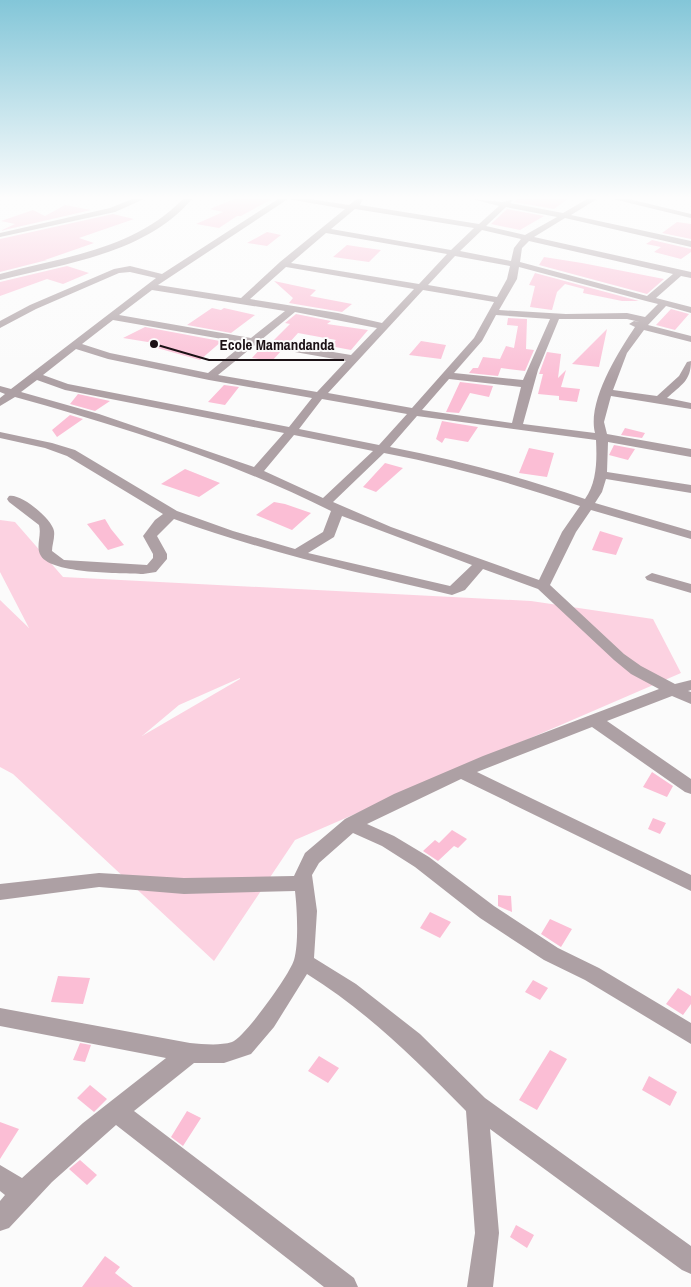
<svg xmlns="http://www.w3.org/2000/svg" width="691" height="1287" viewBox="0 0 691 1287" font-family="'Archivo Narrow',sans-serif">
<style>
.green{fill:#fcd2e1;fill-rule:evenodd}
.building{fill:#fbbed5}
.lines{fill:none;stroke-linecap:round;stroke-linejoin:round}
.minor{fill:#ada0a4;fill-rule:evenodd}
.leader{fill:none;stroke:#1b1115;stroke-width:2}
.callout-dot{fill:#1b1115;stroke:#fbfbfb;stroke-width:2}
.callout-label{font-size:15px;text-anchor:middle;font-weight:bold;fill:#1b1115;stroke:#fbfbfb;stroke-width:4;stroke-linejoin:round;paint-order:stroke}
</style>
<rect width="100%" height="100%" fill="#fbfbfb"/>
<path class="green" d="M0,520L15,522L63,577L531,601L653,619L681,673L295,840L214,961L13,774L0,767V600L29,628L0,572ZM240,678V679L142,736L179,705Z"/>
<path class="building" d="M234,199H272L241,216H237L219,228L196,224L223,212L210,209Z
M516,199H568L554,209L514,202Z
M65,205L91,210L0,231L15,224L1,221L33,210L45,216Z
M507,209L544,216L520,230L491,224Z
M113,214L134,219L79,238L94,243L45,260H47L0,272V239Z
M677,222L691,224V239L662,233Z
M267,232L281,235L267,246L247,243Z
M652,240L691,249V252L681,259L654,252L661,247L646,244Z
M347,245L360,247L381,250L369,262L333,257Z
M544,257L582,263L664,279L647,294L539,265Z
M67,266L89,273L63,284L47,279L0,296V282Z
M535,273L639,301H622L583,293L584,289L565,284L557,292L552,310L530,307L535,286L529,285Z
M274,281L316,290L310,296L352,304L342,312L289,303L293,298Z
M212,308L221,310L224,308L255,315L231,333L187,325Z
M671,309L689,314L675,330L656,325Z
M296,314L331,321L327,324L368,330L351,350L330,346L336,340L298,333L289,343L274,340L290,324L285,323Z
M508,318L527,319L526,349L534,350L525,371L501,368L498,376L469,373L473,368H478L483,357L500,359L506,346L514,348L518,326L507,325Z
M145,327L220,341H222L200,360L150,346L154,343L123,338Z
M607,329L599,367L572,364Z
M421,341L446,345L441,359L409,355Z
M261,348L281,351L272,361L252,358Z
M547,352L561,354L558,378L566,370L561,387L580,389L577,402L559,400V396L538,394L543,374H539Z
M460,382L493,386L489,397L470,393L459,413L446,412Z
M224,385L239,387L225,405L208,402Z
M78,394L110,401L95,411L70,404Z
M70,415L83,419L57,437L52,430Z
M442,421L453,423L478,427L468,442L445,438L442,443L436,439Z
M625,428L645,433L642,438L621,435Z
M614,445L635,449L628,460L609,455Z
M529,448L554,453L547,477L519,473Z
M385,463L403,468L376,492L363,487Z
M185,469L220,483L199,497L161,484Z
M274,502L285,504L311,513L292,530L256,515Z
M105,519L111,529L124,545L108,550L87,524Z
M600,531L623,538L616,555L592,550Z
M652,772L673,786L667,797L643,787Z
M653,818L666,823L660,834L648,829Z
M452,830L467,839L458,848L454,846L438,861L423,851L435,840L439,843Z
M498,895L511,896L512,912L498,906Z
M430,912L451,922L440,938L420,928Z
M550,919L572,929L561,947L541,934Z
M58,976L90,978L83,1004L51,1002Z
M533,980L548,988L540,1000L525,992Z
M678,988L691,996V1004L683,1015L666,1004Z
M80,1043L91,1045L85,1062L73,1060Z
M550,1050L567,1059L537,1110L519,1100Z
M319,1056L339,1068L328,1083L308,1071Z
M649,1076L677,1092L670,1106L642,1090Z
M90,1085L107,1099L94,1112L77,1098Z
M187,1111L201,1118L183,1146L171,1137Z
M0,1122L19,1129L0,1159Z
M80,1160L97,1175L87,1185L69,1169Z
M516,1225L534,1235L527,1248L510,1237Z
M105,1256L120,1267L115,1273L133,1287H82Z"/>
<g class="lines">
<path class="minor" d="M132,199H144L115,212L0,237V233L110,208Z
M183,199H192C145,254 66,263 0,280V274C66,256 133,250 183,199Z
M278,199H288L158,285L241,298L280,262L345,209L288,199H310L349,205L357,199H363L360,205L479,224L499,206L472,199L503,202L514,199L510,203L563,213L587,199H597L571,215L691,241V247L565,218L534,237L691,272V278L681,276L656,298L691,307V313L666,306L648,325L691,336V342L644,330L627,353L613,390L657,396L679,376L687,362L691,361C691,381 681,385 667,398L691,403V409L611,396L604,422L607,434L691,449V457L608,442L607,472L691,485V493L606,479L602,492L595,503L691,531V539L591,510L576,532L550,585L624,654L641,666L675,684L691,680V690L688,691L691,692V704L672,696L607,721L691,779V794L685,792L592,727L477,772L691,875V891L461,779L367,824L394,836L429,857L494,906L558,948L599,968L691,1023V1044L585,980L544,960L480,918L415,867L382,846L353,833L319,863L312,875L317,911L314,958L356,984L420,1034L485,1098L691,1246V1274L682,1270L490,1129L499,1233L493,1287H467L475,1233L466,1111C415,1059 369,1013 307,974L274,1027L251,1054L224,1063H194L134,1111L354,1278L358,1287H324L116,1125L52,1182L9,1228L0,1231V1201L5,1195L0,1191V1165L22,1178L83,1123L166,1058L0,1026V1008L190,1043C203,1044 219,1046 232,1042C245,1037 290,974 294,960C299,943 297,908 295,891L184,894L99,887L0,900V884L99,873L184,878L294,876L305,853L345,819L394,794L483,756L659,689L631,674L614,660L538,589L483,569L465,590L452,595C358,573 265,552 174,519L157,536L167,554V559L156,572L143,574C122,573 52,574 41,556C35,547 42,536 39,525L9,502L7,499L9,496C21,493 52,519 54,531C55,538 52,545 52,551L64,560L147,565L153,558V554L143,536L155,520L163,514L67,456L45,448L0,438V432L52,443L75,450L177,511L233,531L295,549L323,532L331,511C231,461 123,427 15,397L0,406V398L5,394L0,392V386L11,389L156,278L130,272L119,273L36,309L0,328V321L30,305L114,269L130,266L162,274ZM506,207L557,217L525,235L486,226ZM355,209L474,228L451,250L331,229ZM482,230L521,239L514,248L511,261L460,251ZM326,233L447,254L419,284L291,263ZM529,241L673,274L647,296L520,262L522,248ZM455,256L510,266L507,279L497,297L428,285ZM286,267L414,289L382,323L338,313L250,299ZM519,267L646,301L658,304L645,317L627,313L566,314L499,310L517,279ZM152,290L285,311L251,338L119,315ZM423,290L494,302L474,338L412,408L328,393ZM295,312L377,328L351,355L261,340ZM496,315L550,319L523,380L454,373L482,341ZM559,319H627L640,322L634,321L629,324L635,327C618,352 587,402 595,433L523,424L538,370ZM113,320L245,343L208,373L110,353L82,344ZM255,345L346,361L317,392L218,375ZM76,349L108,359L209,380L312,398L289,427L68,384L43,375ZM449,379L521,387L512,423L422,410ZM37,380L65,390L284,433L254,467L99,414L21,392ZM322,399L407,414L379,445L299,429ZM417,416L596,440C597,460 597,482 585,499C521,477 457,460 390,447ZM294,435L373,451L323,498L264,471ZM384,453C452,466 515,484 580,506L562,532L539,580L391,527L333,502ZM342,516L472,565L450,586L308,553L334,537Z
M613,199H629L691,214V218Z
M652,573L691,584V593L647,580L645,577Z"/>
</g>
<linearGradient id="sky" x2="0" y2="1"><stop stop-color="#83c6d8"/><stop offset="0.52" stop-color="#fdfdfd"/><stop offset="1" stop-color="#fdfdfd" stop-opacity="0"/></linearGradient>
<rect width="691" height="380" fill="url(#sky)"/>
<path class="leader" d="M154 344L209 360H344"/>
<circle class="callout-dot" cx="154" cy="344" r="5"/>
<g class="callout-label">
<text x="277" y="350">Ecole Mamandanda</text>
</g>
</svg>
